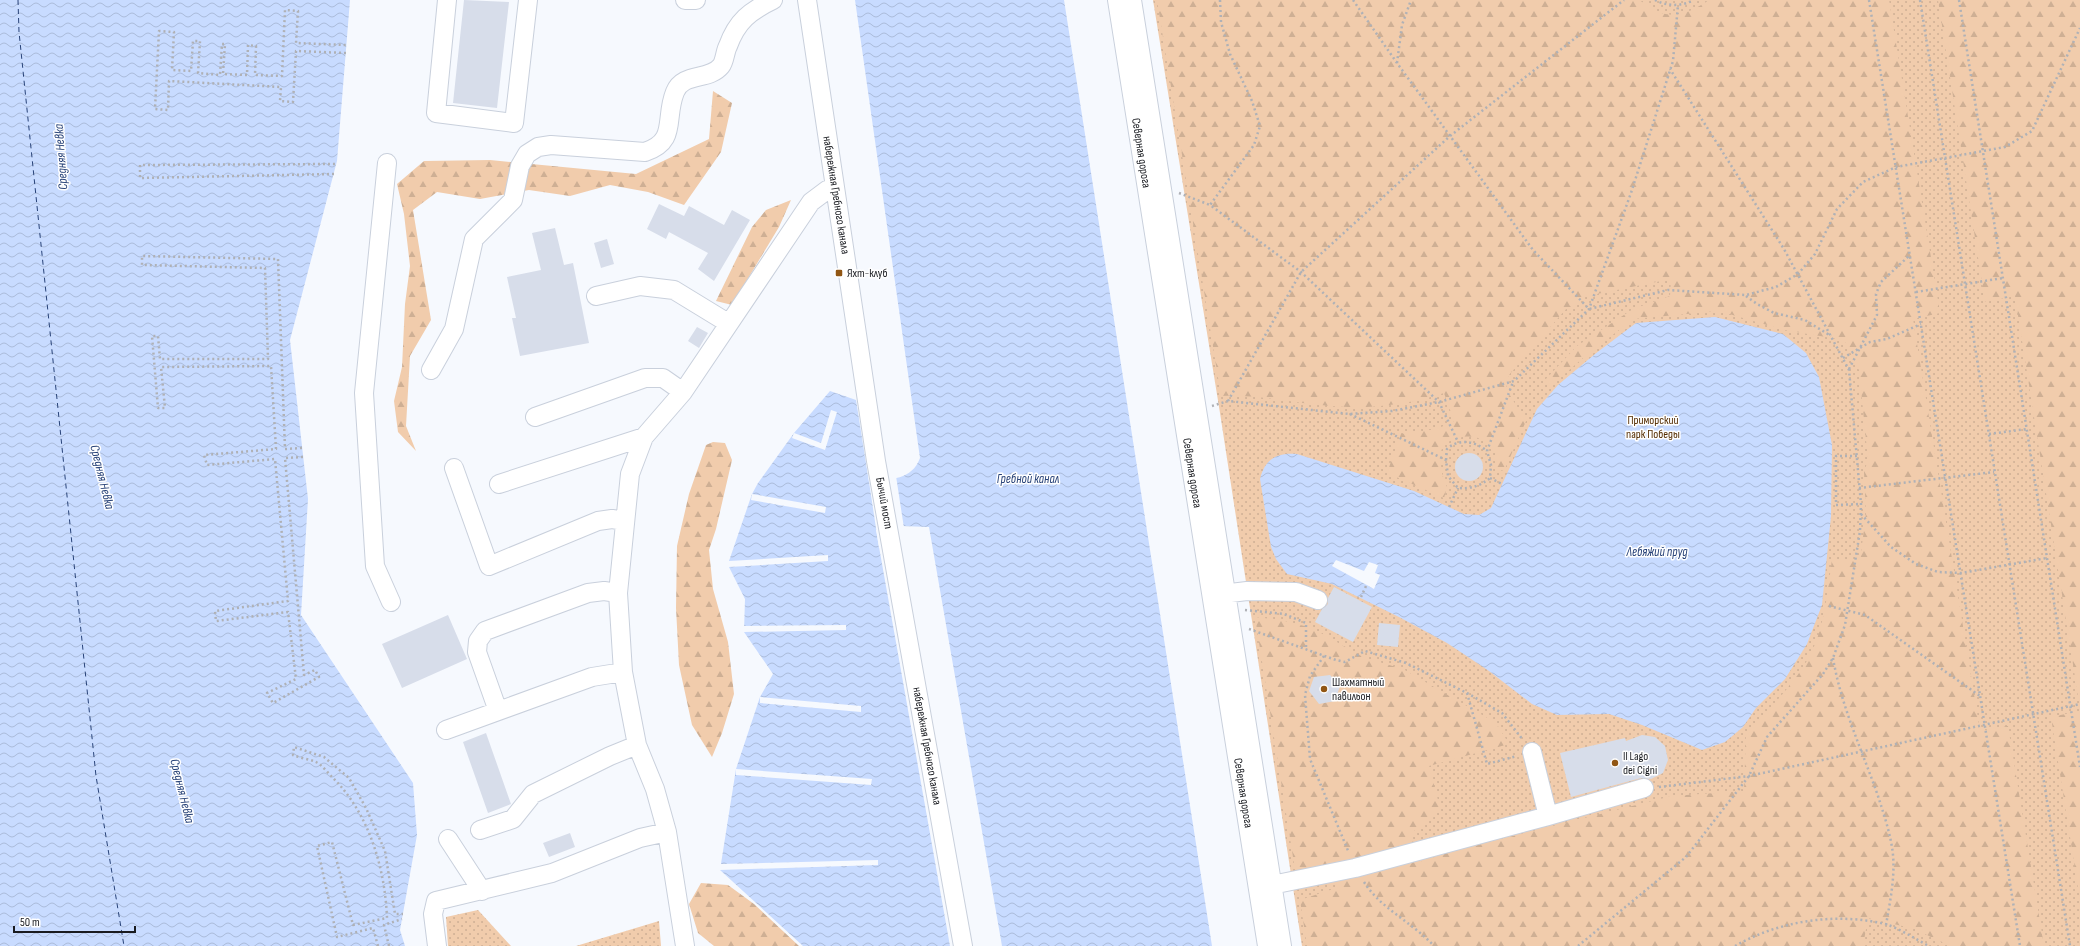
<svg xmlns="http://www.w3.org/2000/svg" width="2080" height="946" viewBox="0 0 2080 946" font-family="'Sofia Sans Condensed',sans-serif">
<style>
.grass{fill:url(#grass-dots)}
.forest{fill:url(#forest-firs)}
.water{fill:url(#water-waves)}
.pier{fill:#f6f9fe}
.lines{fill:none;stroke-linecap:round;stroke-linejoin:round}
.ferry{stroke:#274278;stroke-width:1;stroke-dasharray:5 4;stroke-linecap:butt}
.building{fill:#d7ddea}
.minor-casing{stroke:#c9d0dc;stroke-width:20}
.path{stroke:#afb1b6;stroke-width:2.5;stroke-dasharray:2 3;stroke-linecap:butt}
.minor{stroke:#fff;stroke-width:18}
.poi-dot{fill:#915614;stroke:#fff;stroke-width:1.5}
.labels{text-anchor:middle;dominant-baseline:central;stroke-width:3;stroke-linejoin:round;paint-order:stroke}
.street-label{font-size:12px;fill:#191b20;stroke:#fff}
.poi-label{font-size:12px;fill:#191b20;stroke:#fff;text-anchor:start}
.park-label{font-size:12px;fill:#532c00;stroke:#fff}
.water-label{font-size:13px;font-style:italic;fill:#274278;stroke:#fff}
</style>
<defs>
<pattern id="grass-dots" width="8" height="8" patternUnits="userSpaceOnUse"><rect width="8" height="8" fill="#f1ccac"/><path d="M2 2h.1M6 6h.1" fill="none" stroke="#ceaf94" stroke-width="1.8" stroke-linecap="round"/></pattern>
<pattern id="forest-firs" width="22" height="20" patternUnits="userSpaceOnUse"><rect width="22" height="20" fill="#f1ccac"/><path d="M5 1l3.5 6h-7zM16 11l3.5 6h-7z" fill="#ceaf94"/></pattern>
<pattern id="water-waves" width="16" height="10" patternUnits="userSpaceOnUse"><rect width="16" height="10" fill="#c8dbff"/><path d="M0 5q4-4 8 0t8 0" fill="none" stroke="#abbbda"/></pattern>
</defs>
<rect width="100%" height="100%" fill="#f6f9fe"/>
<path class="grass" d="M1153,0H2080V946H1302L1220,413Z
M478,910L511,946H448L446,917Z
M659,921L661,946H576Z"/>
<path class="forest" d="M1157,0H1625C1630,2 1635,0 1640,1C1646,3 1651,8 1656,11C1676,20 1693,11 1709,0H1889L1940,313L1913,319L1980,731L2008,726L2044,946H1949L1915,929L1868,918L1863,946H1307L1300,900L1336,888V881L1328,871L1296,876L1255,617L1281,620L1312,628L1365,658L1403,669L1496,723L1509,744L1429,766L1440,808L1432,819L1411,833L1419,862L1450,852L1672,796L1744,791L1746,734C1769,708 1798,682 1813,649C1825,623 1828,588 1832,559L1860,561L1866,513L1864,472L1868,460L1859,370L1844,340L1784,330L1719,311L1633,319L1583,358L1552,385L1545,380L1577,346L1633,309L1670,296L1671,279L1587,296L1565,310L1509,375L1506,389L1526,421L1504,471L1497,469L1496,450C1491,446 1486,441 1480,439C1474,436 1466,436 1459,438C1432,443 1439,468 1447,487L1444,498L1387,473L1401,434L1437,429L1454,421L1444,393C1414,403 1379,408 1348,407C1305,406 1263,394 1221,396Z
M1938,0H2080V696H2078L2015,296L1985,302Z
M713,91L732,103L721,152L684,205L648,192L610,185L570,196L529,190L480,199L437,192L413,210L431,320L410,356L406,426L416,451L398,432L394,401L402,367L405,304L410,266L404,214L397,184L424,161L490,160L636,174L709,139Z
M791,200L779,227L732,305L716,301L752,227L766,210Z
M713,442L725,443L732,460L716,529L709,550L713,589L728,642L734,694L722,733L712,757L692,725L679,665L676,608L677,546L689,494L706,445Z
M2080,711V900L2051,717Z
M701,883L728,885L754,904L799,946H714L698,933L689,904Z"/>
<path class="water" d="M0,0H350L337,161L290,340L308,499L301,615L413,783L417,835L400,930L405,946H0Z
M855,0H1064L1212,946H1002L929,527L901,526L876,530L950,946H803L720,870L736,769L760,697L773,674L744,632L745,599L729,567V561L752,494L758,483L794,433L830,391L856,400L869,482C891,479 912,480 920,458Z
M1715,317L1783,334L1806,353L1819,377L1832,445L1831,516L1822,605L1807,644L1785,679L1756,708L1743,727L1725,742L1702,750L1642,725L1609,714L1557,715L1532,704L1489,671L1447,643L1399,617L1332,584L1287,574L1276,559L1271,547L1260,479C1265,459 1277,452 1297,454L1414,491L1464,514L1479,515L1491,508L1537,409L1558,385L1595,354L1636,323Z"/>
<path class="pier" d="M831,410L837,412L825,450L792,438L794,433L821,443Z
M866,462L887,478L896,476L904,528L879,531L881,547L879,548Z
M752,494L826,507L825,513L751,500Z
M828,555V561L729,567V561Z
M1336,560L1364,571L1369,562L1378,565L1375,573L1380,575L1374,589L1332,566Z
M846,625V630L744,632V626Z
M760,697L861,706V712L760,703Z
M736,769L872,779L871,785L736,775Z
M878,860V865L720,870V864Z"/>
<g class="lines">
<path class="ferry" d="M18,0L19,32L96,776L124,946"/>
</g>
<path class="building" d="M464,0L509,2L497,108L453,103Z
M659,204L684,216L689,206L724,225L732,210L750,220L714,281L698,269L708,253L669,232L666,239L647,229Z
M555,228L564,265L573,263L589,343L520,356L512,318H516L507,277L541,270L532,233Z
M607,239L614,264L601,268L594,243Z
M697,327L708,333L699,348L688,341Z
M1455 467a14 14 0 1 1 28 0a14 14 0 1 1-28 0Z
M1334,587L1372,607L1353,642L1315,622L1322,609L1328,604V598Z
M448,615L467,659L402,688L382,644Z
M1379,623L1400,625L1398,647L1377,645Z
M1330,675L1340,686L1335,701L1319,704L1309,691L1314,677Z
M486,733L511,804L488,813L463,742Z
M1642,735L1655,737L1665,746L1668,760L1663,773L1651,779L1641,778L1571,797L1560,753L1625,738L1626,741Z
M570,833L575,847L549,857L543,843Z"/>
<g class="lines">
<defs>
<path id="minor" d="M447,0L436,113L514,123L528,0
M685,0H696
M807,0L876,461L963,946
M1117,0L1267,946
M1132,0L1282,946
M387,163L364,393L375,566L391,602
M596,296L640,286L674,290L728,323
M431,370L454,329L474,239L513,200L520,166L527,154L538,147L551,145L645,152C678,141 664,119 675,92C683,72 709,81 721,66C725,61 725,51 728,46C737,21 750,11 773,0
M535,417L645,378H663L683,392
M454,468L489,566L598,521L612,519L625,521
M499,484L644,437
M1214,595L1247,591L1296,592L1318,600
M498,711L477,652L478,641L485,631L588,593L604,591L618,593
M446,730L592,677L623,672
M1532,752L1548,816
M480,830L513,819L533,794L610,756L637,745
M448,839L482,891
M1262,887L1355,868L1548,816L1644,788
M437,946L433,914L436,901L552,873L640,838L667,832
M685,946L667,832L655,789L637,745L623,672L618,593L630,474L644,437L683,392L811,202L827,190L835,188"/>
</defs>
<use href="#minor" class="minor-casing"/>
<path class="path" d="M1220,0L1221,22L1230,54L1252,101L1260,126L1254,145L1210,205L1301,272L1439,402L1458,442
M1353,0L1397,63L1533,250L1589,309L1668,290L1746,295L1776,287L1798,274L1815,254L1837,209L1863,182L1896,167L2005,147L2032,131L2080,28
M1655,0C1666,6 1682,7 1693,0
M1869,0L2020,946
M1920,0L2070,946
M1959,0L2080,767
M346,53L296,51L293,102L280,101L281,87L169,81L168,110L155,109L159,31L174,32L172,70L191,71L193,41H200L198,73L220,75L222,44H225L223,74L247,75L248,45L256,46L255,75L282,76L285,10L298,11L296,43L346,45
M1397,63L1402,25L1411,0
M334,174L140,178V165L337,164
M1179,193L1210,205
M1916,292L2003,278
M1746,296L1757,304L1774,313L1805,320L1831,336
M1843,358L1870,342L1887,339L1921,324
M1849,369L1877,315L1876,294L1881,282L1910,255
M1228,401L1301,272L1450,136L1624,0
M1212,406L1228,401L1349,414L1392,411L1439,402L1514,381L1589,309L1631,193L1673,61L1678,5
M1350,414L1446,460L1448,476L1458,488C1471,489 1480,486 1490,478L1491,465L1487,451L1513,382
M1989,434L2027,429
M302,448L285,449L278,259L142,256V265L265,268L268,359H160L158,336H152L158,408H165L161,367L271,366L276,449L204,455L207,465L275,459L288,601L215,611L216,621L288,612L296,679L267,693L273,703L319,677L315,670L304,675L285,458L303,457
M1857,456H1836V505L1861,504
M1446,460L1447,449C1459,438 1475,441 1487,451
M1490,478L1502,484
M1859,488L1994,472
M1449,507L1458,488
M1861,514L1891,547L1916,564L1938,572L1961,573L2047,558
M1361,597L1366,586
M1829,606L1865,615L1980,696
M1245,610L1284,614L1306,623V649
M1249,629L1336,660L1345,662L1365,651L1406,663L1467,693L1502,713L1523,740
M1324,656L1310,676L1305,695L1310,759L1349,853
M1833,658C1841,706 1862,750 1878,796C1884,815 1891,835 1893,855C1895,878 1890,902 1886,925
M1467,693L1487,764L1517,756
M1659,787L1749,776L2080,704
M1364,882C1381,909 1412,922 1434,946
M378,946L373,928L337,937L317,846L332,842L353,925L387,918C385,868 369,813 332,777C327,772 322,765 316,762C309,759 300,758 293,755L294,747L324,757L349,778L366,808L385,851L395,914H403
M389,946L384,925L402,919
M1578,946L1686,857L1749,776L1767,737L1823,674L1833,658L1845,625L1860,531L1861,504L1849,370L1784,249L1670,69
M1735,946C1779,921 1835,912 1885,924C1899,928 1915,939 1929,946"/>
<use href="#minor" class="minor"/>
</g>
<g class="poi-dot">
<rect x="835" y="269" width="8" height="8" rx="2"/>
<circle cx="1324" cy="689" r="4"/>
<circle cx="1615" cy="763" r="4"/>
</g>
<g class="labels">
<g class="street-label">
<text transform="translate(1141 153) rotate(81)">Северная дорога</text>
<text transform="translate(836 195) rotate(81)">набережная Гребного канала</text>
<text transform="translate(1192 473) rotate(81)">Северная дорога</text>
<text transform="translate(884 503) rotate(80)">Бычий мост</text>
<text transform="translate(927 746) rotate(80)">набережная Гребного канала</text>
<text transform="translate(1243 793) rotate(81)">Северная дорога</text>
</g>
<g class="poi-label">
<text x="847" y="273">Яхт-клуб</text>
<text x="1332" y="682">Шахматный<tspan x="1332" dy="14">павильон</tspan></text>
<text x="1623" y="756">Il Lago<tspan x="1623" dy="14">dei Cigni</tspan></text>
</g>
<g class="park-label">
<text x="1653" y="420">Приморский<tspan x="1653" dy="14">парк Победы</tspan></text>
</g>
<g class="water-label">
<text transform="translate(61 157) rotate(-94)">Средняя Невка</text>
<text transform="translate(102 477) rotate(76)">Средняя Невка</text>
<text x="1028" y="479">Гребной канал</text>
<text x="1657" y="552">Лебяжий пруд</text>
<text transform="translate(182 791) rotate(76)">Средняя Невка</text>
</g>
</g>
<path d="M14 926v6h121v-6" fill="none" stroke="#191b20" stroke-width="2"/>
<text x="20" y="926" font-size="12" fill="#191b20" stroke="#ffffff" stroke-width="3" paint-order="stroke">50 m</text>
</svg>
